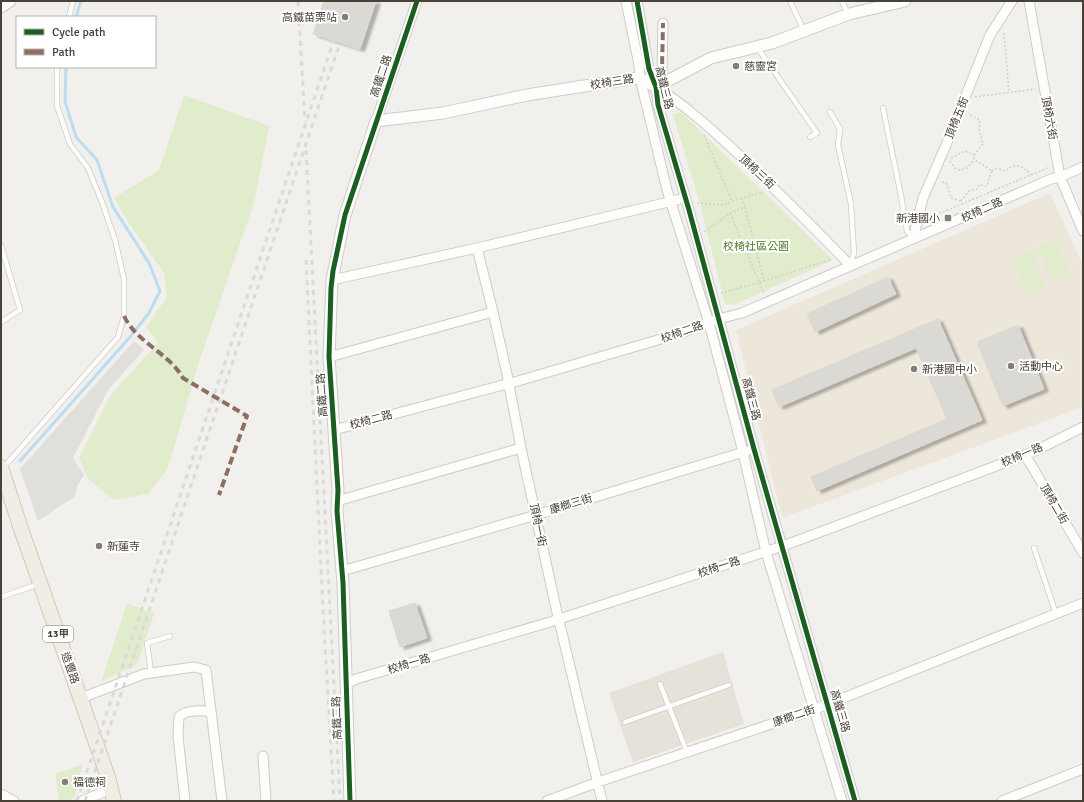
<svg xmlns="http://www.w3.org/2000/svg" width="1084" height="802" viewBox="0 0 1084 802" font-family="Signika,'Noto Sans TC',sans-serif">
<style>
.residential{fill:#e6e1d9}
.education{fill:#ede7db}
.green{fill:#e0eccc}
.parking{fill:#e1dfdb}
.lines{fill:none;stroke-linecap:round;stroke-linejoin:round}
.stream{stroke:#bbddf0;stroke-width:3}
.building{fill:#dbd9d4;stroke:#dad7d1;filter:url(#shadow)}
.service-casing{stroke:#ceccc8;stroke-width:6}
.minor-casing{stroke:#ceccc8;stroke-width:11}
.tertiary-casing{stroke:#ceccc8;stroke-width:13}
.primary-casing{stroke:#d4cbb9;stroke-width:16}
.path{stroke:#d2d0ca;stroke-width:1.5;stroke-dasharray:2 2;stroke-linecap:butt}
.service{stroke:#fdfdfc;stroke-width:4.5}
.minor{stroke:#fdfdfc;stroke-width:9}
.tertiary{stroke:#fdfdfc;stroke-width:11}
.primary{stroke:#f1ede4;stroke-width:14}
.rail{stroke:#dadad9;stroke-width:3;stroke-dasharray:5 5;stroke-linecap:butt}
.quiet{stroke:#8d6e63;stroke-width:4;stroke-dasharray:8 4;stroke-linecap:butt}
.cycleway-casing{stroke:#fff;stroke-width:8}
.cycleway{stroke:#1b5e20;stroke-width:5}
.poi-dot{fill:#847e76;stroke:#fff;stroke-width:1.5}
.labels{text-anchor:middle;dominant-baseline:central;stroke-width:4;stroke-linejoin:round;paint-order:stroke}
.shield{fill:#fff;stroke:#7f7a73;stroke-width:1}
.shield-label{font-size:10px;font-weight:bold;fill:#484137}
.poi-label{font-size:11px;fill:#484137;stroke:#fff;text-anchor:start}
.street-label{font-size:11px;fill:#484137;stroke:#fff}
.park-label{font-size:11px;fill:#4b7c28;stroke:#fff}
</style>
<defs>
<filter id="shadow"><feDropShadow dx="4.5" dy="2.5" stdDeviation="1" flood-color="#0004"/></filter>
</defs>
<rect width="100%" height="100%" fill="#f2f0ec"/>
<path class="residential" d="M723,652L744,724L633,762L609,693Z"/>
<path class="education" d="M1050,193L1083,265V407L782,518L736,330Z"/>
<path class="green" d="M184,95L269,126L254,203L198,365L168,468L148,494L114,500L89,480L79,458L110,396L158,343L146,327L167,297L164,273L126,219L114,198L159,170Z
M681,112L833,260L734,305L725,303L700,204L673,114Z
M1055,239L1070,275L1052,282L1037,247Z
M1031,251L1045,286L1027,294L1012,259Z
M127,603L154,614L137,664L101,682Z
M83,764L75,796L68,801H59L55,774Z"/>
<path class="parking" d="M134,341L144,350L108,390L73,458L84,475L77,486L75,496L38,521L20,469Z"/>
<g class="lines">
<path class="stream" d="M76,17L81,1
M20,461L130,337L149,313L160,291L149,263L113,207L97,160L76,137L65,101L66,67"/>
</g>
<path class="building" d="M324,1H376L360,49L313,34Z
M888,277L896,294L815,332L807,314Z
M938,319L982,420L817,491L811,477L947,419L916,348L779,407L772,390Z
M1018,325L1044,389L1003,406L977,342Z
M415,603L427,638L400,647L389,611Z"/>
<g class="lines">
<defs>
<path id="service" d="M790,1L804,31
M842,1L848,14
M69,17L73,1
M757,47L817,133L810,137
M883,108L901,196L907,231L913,239
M830,112L840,129L838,145L851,204L854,253L850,265
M1,245L20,310L1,322
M4,467L118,337L124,316V279L115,240L102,202L88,168L70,144L57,106V67
M1034,548L1056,614
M1,597L39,584
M151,673L147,643L170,636
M660,684L687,752
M625,722L729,685"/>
<path id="minor" d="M626,1L639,65L640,78L667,190L709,323L740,440L766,552L842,801
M637,1L649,69L656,87L658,105L689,210L754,449L855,801
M1029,1L1060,177L1083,231
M663,23L662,72L656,87C685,105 710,128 735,151C774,188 812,226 850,265
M376,121L417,1
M913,239L923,198L946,145L990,35L1012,1
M477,248L493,312L507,374L521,448L556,608L602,801
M332,280L477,248L685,198
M329,357L493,312
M334,430L518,381L678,334L718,319L742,313L1051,179L1060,177L1083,167
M1024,455L1030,463L1083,553
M337,501L521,448
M342,571L536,515L747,451
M346,684L356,679L550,622L783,546L1012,460L1035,451L1083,427
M81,698L144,674L194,667L206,670L222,801
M263,756L266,801
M1,794L14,801
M82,801L111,789
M185,801L178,736L179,717C186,709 200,711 211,711
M547,801L598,782L813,710L1083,603
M1002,801L1083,769"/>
<path id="tertiary" d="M1,7L10,1
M350,801L343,583L337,511L338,490L329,357L332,280L345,215L376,121L443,113L527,95L629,79L640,78L656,87L711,58L772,43L849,14L905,1"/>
<path id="primary" d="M1,467L20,526L108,777L114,801"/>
</defs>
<use href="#service" class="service-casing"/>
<use href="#minor" class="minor-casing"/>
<use href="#tertiary" class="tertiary-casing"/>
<use href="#primary" class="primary-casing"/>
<path class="path" d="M1004,33L1009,93
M975,97L1035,89
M704,135L732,201L764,192
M951,158L965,151L974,155
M950,161L955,168L960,170L967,168L974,159
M992,171L997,168L1005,171C1016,162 1022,165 1031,175
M942,182L947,184L951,198L961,201
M697,203L724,205L732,201
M962,205L961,201L969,191L977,189L980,184L984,186L988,185V180L992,171L974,159V155L983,144L979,129L980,120L968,114
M745,207L764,281
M730,213L764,294
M928,218L1050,167
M704,232L732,212L745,207L743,199
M721,293L764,281L832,259"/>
<use href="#service" class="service"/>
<use href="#minor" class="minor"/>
<use href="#tertiary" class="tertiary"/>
<use href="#primary" class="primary"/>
<path class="rail" d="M298,1L305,122
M306,150L340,801
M306,260L323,608L334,801
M77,801L347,1
M85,801L354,1"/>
<path class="quiet" d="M656,87L662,72L663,23
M124,316C137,343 169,353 183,378L247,416L219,495"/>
<defs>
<path id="cycleway" d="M637,1L649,69L656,87L658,105L689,210L754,449L855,801
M350,801L343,583L337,511L338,490L329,357L331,288L333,271L345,215L417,1"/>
</defs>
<use href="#cycleway" class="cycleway-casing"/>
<use href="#cycleway" class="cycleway"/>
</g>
<g class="poi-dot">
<circle cx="345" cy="17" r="4"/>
<circle cx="736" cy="66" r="4"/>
<rect x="944" y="214" width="8" height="8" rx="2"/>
<circle cx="1011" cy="366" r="4"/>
<circle cx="914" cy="369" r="4"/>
<circle cx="99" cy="546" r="4"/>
<circle cx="65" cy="782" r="4"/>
</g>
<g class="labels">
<rect class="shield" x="43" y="626" width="30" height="16" rx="3"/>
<g class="shield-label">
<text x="58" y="634">13甲</text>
</g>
<g class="poi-label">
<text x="337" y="17" text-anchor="end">高鐵苗栗站</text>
<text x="744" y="66">慈靈宮</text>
<text x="940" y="218" text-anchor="end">新港國小</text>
<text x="1019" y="366">活動中心</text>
<text x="922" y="369">新港國中小</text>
<text x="107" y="546">新蓮寺</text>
<text x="73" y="782">福德祠</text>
</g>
<g class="street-label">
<text transform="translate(381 76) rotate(-71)">高鐵二路</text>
<text transform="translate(612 82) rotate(-9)">校椅三路</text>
<text transform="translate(664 88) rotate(76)">高鐵三路</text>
<text transform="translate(957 118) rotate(-68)">頂椅五街</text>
<text transform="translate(1049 118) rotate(80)">頂椅六街</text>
<text transform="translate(757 172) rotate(43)">頂椅三街</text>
<text transform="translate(982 210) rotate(-24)">校椅二路</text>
<text transform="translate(682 332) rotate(-19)">校椅二路</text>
<text transform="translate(322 395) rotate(-94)">高鐵二路</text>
<text transform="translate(751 399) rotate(75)">高鐵三路</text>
<text transform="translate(371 420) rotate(-15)">校椅二路</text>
<text transform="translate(1022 455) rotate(-23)">校椅一路</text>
<text transform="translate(571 504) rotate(-17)">康榔三街</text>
<text transform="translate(1054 504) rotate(60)">頂椅二街</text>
<text transform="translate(538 525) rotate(78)">頂椅一街</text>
<text transform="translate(719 567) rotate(-18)">校椅一路</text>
<text transform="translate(409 664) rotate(-17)">校椅一路</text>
<text transform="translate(70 668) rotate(71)">造豐路</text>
<text transform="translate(840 711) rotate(74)">高鐵三路</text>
<text transform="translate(794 716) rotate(-19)">康榔二街</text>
<text transform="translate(337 718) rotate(-92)">高鐵二路</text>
</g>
<g class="park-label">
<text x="756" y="246">校椅社區公園</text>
</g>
</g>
<rect width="1084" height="802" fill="none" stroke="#484137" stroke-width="4"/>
<rect x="16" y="16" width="140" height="52" fill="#ffffff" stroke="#b6b3af"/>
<rect x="24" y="29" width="20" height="6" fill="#1b5e20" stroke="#b6b3af"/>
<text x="52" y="36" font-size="12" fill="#484137">Cycle path</text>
<rect x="24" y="49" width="20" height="6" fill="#8d6e63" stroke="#b6b3af"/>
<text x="52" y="56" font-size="12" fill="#484137">Path</text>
</svg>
